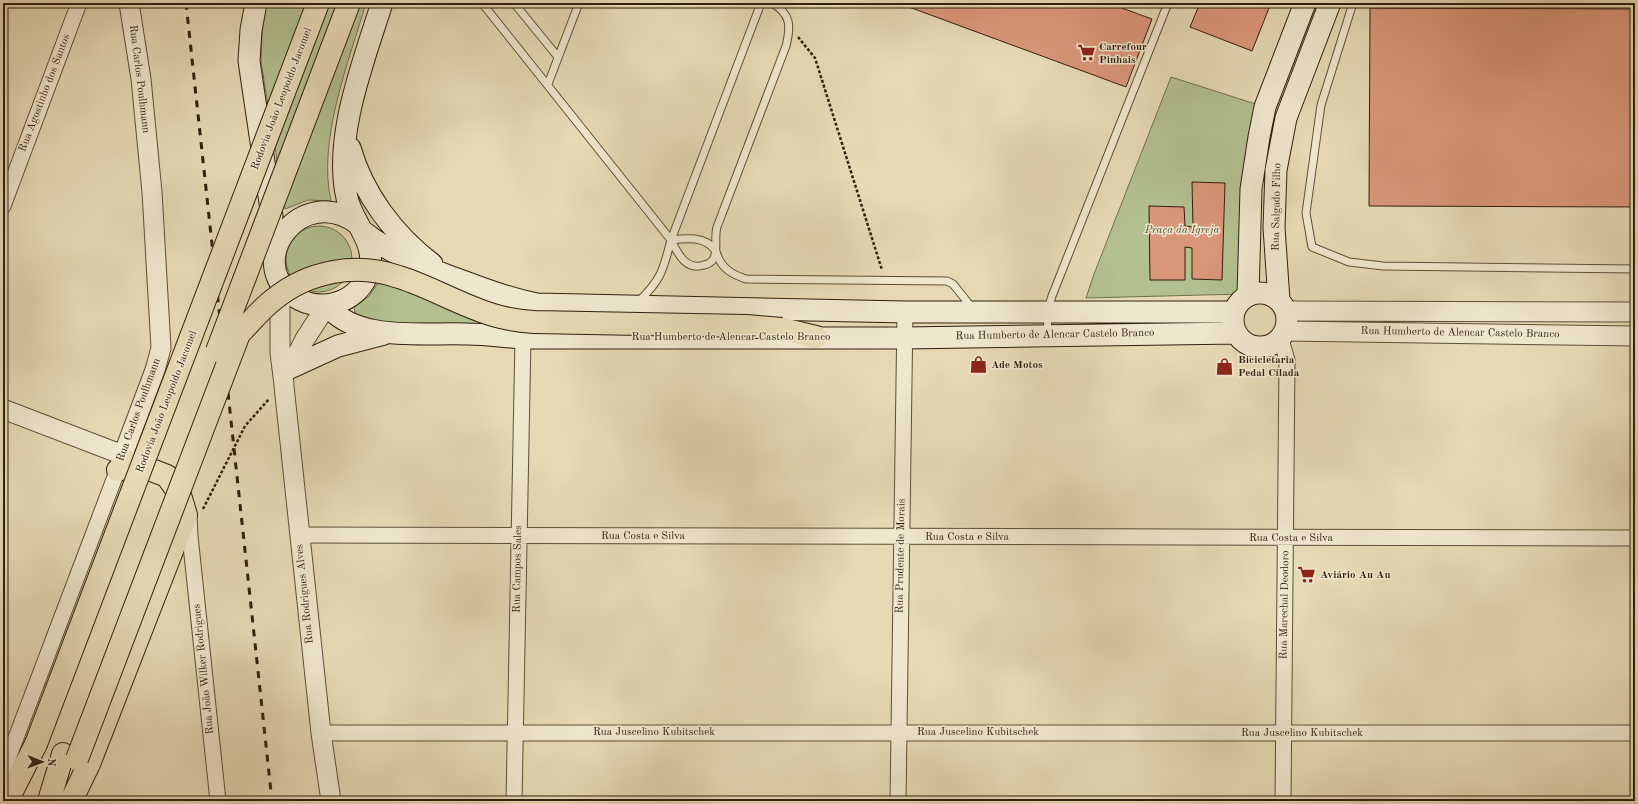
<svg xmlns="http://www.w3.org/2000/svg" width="1638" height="804" viewBox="0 0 1638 804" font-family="'Old Standard TT',serif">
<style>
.green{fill:#b2c08e;stroke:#71704e}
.building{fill:#d99678;stroke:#301f0e}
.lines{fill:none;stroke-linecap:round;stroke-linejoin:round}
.service-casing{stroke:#5e4e37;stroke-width:9}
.minor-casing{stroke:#5e4e37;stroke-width:17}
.tertiary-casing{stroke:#5e4e37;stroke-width:21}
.secondary-casing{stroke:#301f0e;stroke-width:23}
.trunk-casing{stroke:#301f0e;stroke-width:24}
.path{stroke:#301f0e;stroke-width:2.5;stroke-dasharray:3 2;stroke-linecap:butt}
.service{stroke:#efe6ce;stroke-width:7}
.minor{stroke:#efe6ce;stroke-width:15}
.tertiary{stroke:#efe6ce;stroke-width:19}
.secondary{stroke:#efe6ce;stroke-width:21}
.trunk{stroke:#e6d9b3;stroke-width:22}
.rail{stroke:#301f0e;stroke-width:3;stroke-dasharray:7 7;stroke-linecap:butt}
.trunk-bridge-casing{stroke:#301f0e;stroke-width:24;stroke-linecap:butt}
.trunk-bridge{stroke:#e6d9b3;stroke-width:22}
.labels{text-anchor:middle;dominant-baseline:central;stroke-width:3;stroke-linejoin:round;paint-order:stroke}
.poi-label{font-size:11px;font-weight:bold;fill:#301f0e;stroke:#efe6ce;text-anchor:start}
.street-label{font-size:11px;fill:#301f0e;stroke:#efe6ce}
.park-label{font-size:11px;font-style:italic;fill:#574f34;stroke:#efe6ce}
</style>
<rect width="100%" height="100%" fill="#e6d9b3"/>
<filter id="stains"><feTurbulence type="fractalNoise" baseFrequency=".005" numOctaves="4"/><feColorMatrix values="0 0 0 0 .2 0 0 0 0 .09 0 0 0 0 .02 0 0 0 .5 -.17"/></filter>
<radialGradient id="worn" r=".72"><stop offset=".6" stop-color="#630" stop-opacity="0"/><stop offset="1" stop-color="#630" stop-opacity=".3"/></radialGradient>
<path class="green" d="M266,3H366C349,61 317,141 331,201L308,200L285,209L261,62L262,34Z
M1171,77L1265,107L1242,294L1086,298L1094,274Z
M286 259a33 33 0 1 1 66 0a33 33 0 1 1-66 0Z
M380,280L504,324L390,323L356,319L354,307L369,296Z"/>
<path class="building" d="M898,3H1108L1152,19L1126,87Z
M1200,3H1271L1252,51L1190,27Z
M1370,8L1635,9V207L1369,206Z
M1192,182L1225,183L1222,280L1192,279V248L1185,247V280H1150L1149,206L1184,207L1185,226L1193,227Z"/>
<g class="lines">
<defs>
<path id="service" d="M482,3L671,240C678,254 686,271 704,265C709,264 712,262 714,258C718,249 714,237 717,227L786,46C791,26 791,14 772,3
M514,3L558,57
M1353,3L1321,105L1306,213L1312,247L1349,262L1383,266L1635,269
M548,84L579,3
M671,240C686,238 705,236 715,250C717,252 717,256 719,259C724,270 734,275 746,279L947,281L953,284L973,309
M638,302C661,280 663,271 671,240L761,3
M1048,334L1047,312L1052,296L1168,3"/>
<path id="minor" d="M3,206L79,3
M1281,339L1287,360L1283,801
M189,515L190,536L218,801
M299,535L1635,538
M321,733H1635
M3,772L121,461
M514,801L523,338
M898,801L905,312"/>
<path id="tertiary" d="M280,283V353L284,384
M1286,311L1635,312
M1285,331L1635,336
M290,368L305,339L327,305
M284,386L321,733L331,801
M3,409L123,455L155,370L161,348L152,192L141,79L129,3"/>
<path id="secondary" d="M256,3L251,30L249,61L272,216
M350,148C363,194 394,235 432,264
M358,224C301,181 242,263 295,297C320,313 355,304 367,276C380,244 354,227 347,198C333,138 364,60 382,3
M365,233C390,253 419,265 449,276C479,287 506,298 537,304L905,312H1234
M1233 320a27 27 0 1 1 54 0a27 27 0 1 1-54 0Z
M1248,295L1251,189L1259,137L1265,107L1305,3
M1279,300L1274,228L1276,170L1286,118L1330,3
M327,305C356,343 425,332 468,334C487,334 505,337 523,338H905L1236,333
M290,368L338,346L384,334"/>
<path id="trunk" d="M782,329L816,337
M7,801L36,744
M49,801L63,754
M71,801L89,764L186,515L180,495L167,476L131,462L125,463L118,470"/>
</defs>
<use href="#service" class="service-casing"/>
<use href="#minor" class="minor-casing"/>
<use href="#tertiary" class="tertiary-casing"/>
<use href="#secondary" class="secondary-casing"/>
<use href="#trunk" class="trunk-casing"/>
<path class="path" d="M798,37L815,58L882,270
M203,509L245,426L269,399"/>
<use href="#service" class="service"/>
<use href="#minor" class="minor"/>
<use href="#tertiary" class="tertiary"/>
<use href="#secondary" class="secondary"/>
<use href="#trunk" class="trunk"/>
<path class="rail" d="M186,3L272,801"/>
<defs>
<path id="trunk-bridge" d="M217,351L349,3
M36,744L318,3
M77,759L239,334C250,323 260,310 273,300C308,271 356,262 399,277C431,287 460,305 493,315C506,319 520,321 534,322L747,326L782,329"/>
</defs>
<use href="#trunk-bridge" class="trunk-bridge-casing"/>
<use href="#trunk-bridge" class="trunk-bridge"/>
</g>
<defs>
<symbol id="supermarket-bare" viewBox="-9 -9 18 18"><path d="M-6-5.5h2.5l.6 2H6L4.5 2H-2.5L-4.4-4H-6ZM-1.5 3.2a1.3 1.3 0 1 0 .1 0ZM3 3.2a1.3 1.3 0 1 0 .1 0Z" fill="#8f2418" stroke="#efe6ce" stroke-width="2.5" paint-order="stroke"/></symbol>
<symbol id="shop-bare" viewBox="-9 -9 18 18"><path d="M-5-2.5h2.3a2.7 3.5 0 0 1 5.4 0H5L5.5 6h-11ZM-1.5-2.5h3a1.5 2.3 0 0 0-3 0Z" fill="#8f2418" stroke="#efe6ce" stroke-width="2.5" paint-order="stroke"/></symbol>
</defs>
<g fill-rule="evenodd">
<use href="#supermarket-bare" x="1074" y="40" width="25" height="25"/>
<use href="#shop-bare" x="966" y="352" width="25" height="25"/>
<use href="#shop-bare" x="1212" y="354" width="25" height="25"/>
<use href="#supermarket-bare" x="1294" y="562" width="25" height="25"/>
</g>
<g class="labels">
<g class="poi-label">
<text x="1099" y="47">Carrefour<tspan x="1099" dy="13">Pinhais</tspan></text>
<text x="1238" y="360">Bicicletaria<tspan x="1238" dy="13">Pedal Cilada</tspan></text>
<text x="991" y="365">Ade Motos</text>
<text x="1320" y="575">Aviário Au Au</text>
</g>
<g class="street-label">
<text transform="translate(139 79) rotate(83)">Rua Carlos Poulhmann</text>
<text transform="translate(45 93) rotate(-69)">Rua Agostinho dos Santos</text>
<text transform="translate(282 99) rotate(-69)">Rodovia João Leopoldo Jacomel</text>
<text transform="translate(1277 207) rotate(-89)">Rua Salgado Filho</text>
<text transform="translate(1460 333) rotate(1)">Rua Humberto de Alencar Castelo Branco</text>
<text transform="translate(1055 335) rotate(-1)">Rua Humberto de Alencar Castelo Branco</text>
<text x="731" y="337">Rua Humberto de Alencar Castelo Branco</text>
<text transform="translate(167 402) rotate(-69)">Rodovia João Leopoldo Jacomel</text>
<text transform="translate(139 410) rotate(-70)">Rua Carlos Poulhmann</text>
<text x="643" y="536">Rua Costa e Silva</text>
<text x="967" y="537">Rua Costa e Silva</text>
<text x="1291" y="538">Rua Costa e Silva</text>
<text transform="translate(901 556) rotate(-89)">Rua Prudente de Morais</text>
<text transform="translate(518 569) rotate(-89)">Rua Campos Sales</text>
<text transform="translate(305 594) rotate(-96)">Rua Rodrigues Alves</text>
<text transform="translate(1285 605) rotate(-89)">Rua Marechal Deodoro</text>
<text transform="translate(204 669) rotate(-96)">Rua João Wilker Rodrigues</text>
<text x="654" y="732">Rua Juscelino Kubitschek</text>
<text x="978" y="732">Rua Juscelino Kubitschek</text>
<text x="1302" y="733">Rua Juscelino Kubitschek</text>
</g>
<g class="park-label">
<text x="1182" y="230">Praça da Igreja</text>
</g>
</g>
<rect width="1638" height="804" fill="none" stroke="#e6d9b3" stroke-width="16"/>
<rect x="4" y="4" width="1630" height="796" fill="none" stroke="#301f0e" stroke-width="2"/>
<rect x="8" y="8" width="1622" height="788" fill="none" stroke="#301f0e"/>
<g transform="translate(42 762) rotate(91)" stroke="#efe6ce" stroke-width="3" paint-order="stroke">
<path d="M0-3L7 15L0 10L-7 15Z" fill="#301f0e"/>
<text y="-6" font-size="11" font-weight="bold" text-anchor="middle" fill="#301f0e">N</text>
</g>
<rect width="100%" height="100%" filter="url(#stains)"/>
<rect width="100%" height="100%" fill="url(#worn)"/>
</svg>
